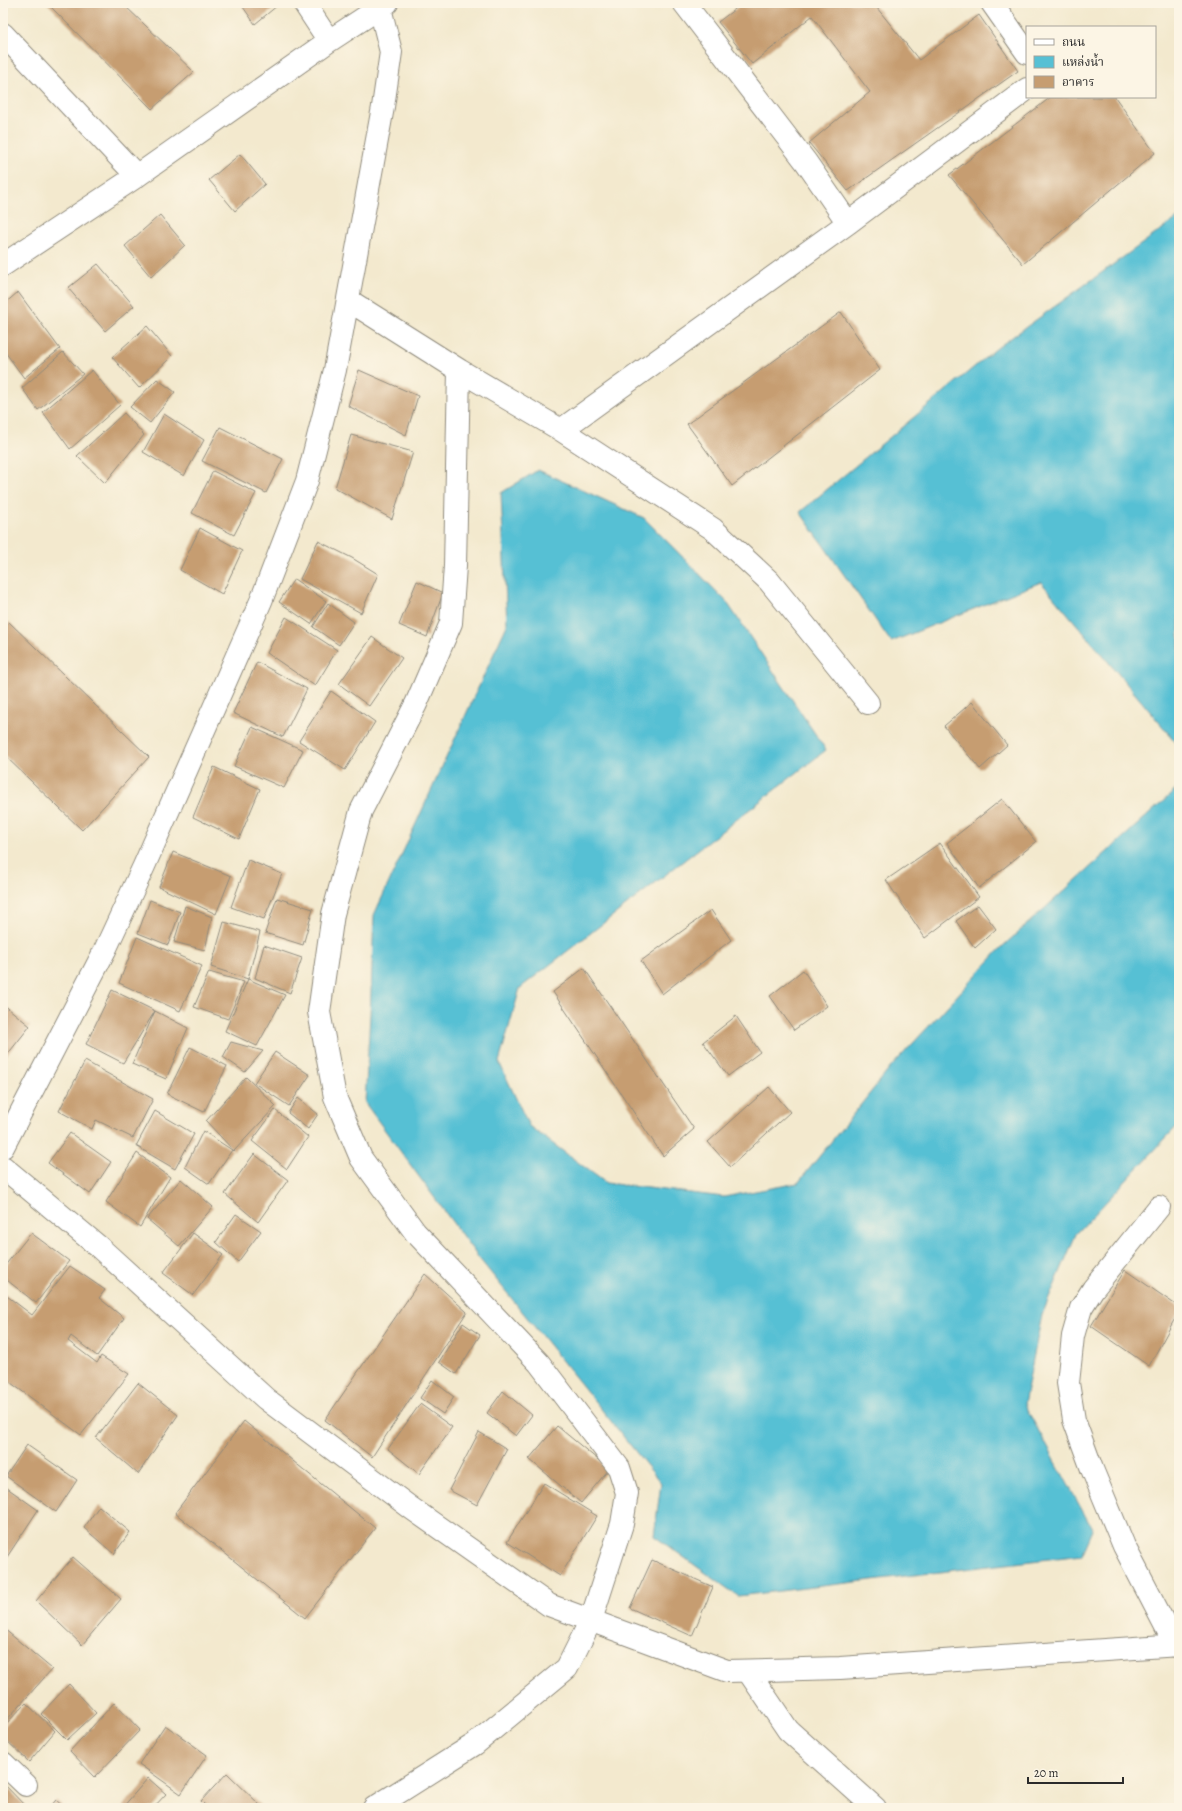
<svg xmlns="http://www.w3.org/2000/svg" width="1182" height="1811" viewBox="0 0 1182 1811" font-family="Alegreya,'Noto Serif Thai',serif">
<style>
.water{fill:#57c0d4;stroke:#417680}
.building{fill:#c69d71}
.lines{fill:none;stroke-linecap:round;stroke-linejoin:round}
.minor-casing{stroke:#8f8a7c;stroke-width:24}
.minor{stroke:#fff;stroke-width:22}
</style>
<rect width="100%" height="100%" fill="#fcf5e5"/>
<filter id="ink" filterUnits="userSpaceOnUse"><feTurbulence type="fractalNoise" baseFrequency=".025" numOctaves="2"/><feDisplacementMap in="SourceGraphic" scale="8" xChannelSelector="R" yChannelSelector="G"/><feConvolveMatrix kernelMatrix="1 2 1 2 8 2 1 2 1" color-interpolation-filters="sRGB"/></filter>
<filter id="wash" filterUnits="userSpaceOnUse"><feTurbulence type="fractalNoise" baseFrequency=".012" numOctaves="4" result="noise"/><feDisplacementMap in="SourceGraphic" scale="16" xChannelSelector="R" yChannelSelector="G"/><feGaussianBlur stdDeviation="0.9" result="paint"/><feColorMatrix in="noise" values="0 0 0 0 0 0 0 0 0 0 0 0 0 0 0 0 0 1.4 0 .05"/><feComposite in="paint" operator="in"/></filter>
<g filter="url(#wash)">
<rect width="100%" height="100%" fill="#f3e9ce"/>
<path class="water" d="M1179,217V746L1041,582L891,642L800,512L997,348Z
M538,470L644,518L726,601L826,750L520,988L499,1062L529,1126L606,1183L724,1197L798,1183L891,1067L1003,946L1179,787V1124L1076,1234L1042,1315L1024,1404L1093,1530L1082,1555L738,1596L654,1536L661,1483L478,1257L365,1103L370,1015L374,915L507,625L501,493Z"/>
<g id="blocks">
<path class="building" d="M47,3H122L194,72L152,109Z
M248,3H277L278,5L255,24L243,7Z
M743,3H873L919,60L979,15L1018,71L848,191L809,143L870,92L812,16L752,64L718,22Z
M1051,97H1115L1155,153L1023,264L949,175Z
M240,154L265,184L235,211L209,180Z
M160,215L185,245L151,277L125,246Z
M98,264L134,306L105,331L68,288Z
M18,292L60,349L24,378L3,349V305Z
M841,312L880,370L732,486L687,424Z
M147,326L172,356L139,388L112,357Z
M63,352L83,374L38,410L22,388Z
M92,370L120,405L70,449L43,412Z
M359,370L418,396L406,435L348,406Z
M157,379L175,392L150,423L130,407Z
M124,413L144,435L105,483L77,456Z
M164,414L204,440L184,476L143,452Z
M220,427L283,459L266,493L202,461Z
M351,435L413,452L392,519L335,488Z
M213,471L256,493L234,535L192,513Z
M200,528L242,551L222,594L180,570Z
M318,541L352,558L378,574L361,613L300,579Z
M294,579L326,601L311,624L279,602Z
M417,581L443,593L427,637L399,625Z
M328,603L354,622L339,645L313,627Z
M286,617L337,650L315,686L267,653Z
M9,622L149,757L82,830L3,754V629Z
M372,637L402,658L369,706L339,684Z
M257,662L307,689L283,737L233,713Z
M331,691L375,722L345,770L299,741Z
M972,702L1007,745L980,769L944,726Z
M252,727L303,750L284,788L234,766Z
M214,767L260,789L239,839L193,817Z
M1002,799L1036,842L979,888L947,843Z
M940,843L979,897L925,938L886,880Z
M173,852L231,876L216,914L159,887Z
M248,860L282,874L264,919L231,907Z
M277,898L313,909L303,945L265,933Z
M150,900L180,912L168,945L138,933Z
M978,905L996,929L975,948L956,921Z
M185,906L212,917L205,950L174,942Z
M711,910L731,940L662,994L641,961Z
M224,922L260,932L248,979L211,967Z
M137,937L202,966L180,1011L119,983Z
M264,945L302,958L290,993L255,978Z
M584,968L694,1129L663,1156L553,992Z
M803,970L827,1006L794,1030L770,996Z
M209,972L244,982L228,1019L194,1007Z
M248,979L285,995L257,1046L225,1031Z
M112,990L155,1011L123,1063L86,1044Z
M3,1004L30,1026L3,1060Z
M155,1011L188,1028L166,1079L132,1064Z
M736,1016L760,1052L728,1076L703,1042Z
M231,1042L263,1051L245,1072L223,1057Z
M190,1047L227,1066L204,1112L167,1094Z
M275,1052L310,1075L289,1106L254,1083Z
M85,1061L153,1099L133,1138L96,1120L92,1129L59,1111Z
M246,1077L276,1106L234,1151L206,1121Z
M769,1087L790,1112L730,1167L708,1142Z
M298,1098L318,1114L308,1129L288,1113Z
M275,1110L308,1137L287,1169L252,1141Z
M155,1111L194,1134L175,1169L136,1146Z
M203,1131L232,1150L209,1184L185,1167Z
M70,1133L111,1162L90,1194L48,1163Z
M137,1153L170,1177L140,1227L106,1202Z
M254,1154L288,1180L258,1222L225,1194Z
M181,1179L213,1207L179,1246L147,1219Z
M236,1214L261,1231L238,1262L216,1242Z
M31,1233L69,1261L36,1303L3,1277V1268Z
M193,1233L223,1255L193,1295L163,1273Z
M70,1266L105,1290L99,1298L124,1318L97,1356L71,1336L68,1341L97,1363L101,1356L129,1374L81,1435L3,1377V1293L32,1315Z
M1125,1270L1179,1307V1311L1149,1366L1091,1326Z
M425,1274L467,1312L372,1457L325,1420Z
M463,1323L480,1335L456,1374L439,1362Z
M432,1380L454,1397L443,1414L420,1398Z
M138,1383L178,1415L138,1474L96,1438Z
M503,1391L532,1415L516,1436L487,1413Z
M420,1404L452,1427L419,1474L388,1449Z
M244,1421L375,1528L305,1618L175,1513Z
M557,1426L609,1469L581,1503L529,1459Z
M479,1432L507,1449L477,1505L449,1490Z
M27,1445L77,1480L56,1512L6,1476Z
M544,1483L597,1516L560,1576L507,1542Z
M3,1485L38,1510L3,1563Z
M99,1506L130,1532L114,1554L84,1528Z
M73,1557L121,1599L82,1645L36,1601Z
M652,1560L713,1587L692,1636L630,1608Z
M3,1628L52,1669L3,1724Z
M69,1684L96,1713L67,1740L41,1714Z
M26,1703L55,1731L29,1762L3,1737V1727Z
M114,1703L140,1730L95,1777L70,1751Z
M165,1725L207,1755L181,1794L139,1764Z
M227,1773L263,1808H208L201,1801Z
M148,1778L166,1794L153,1808H122Z
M3,1783L27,1808H3Z
M56,1800L65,1808H49Z"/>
</g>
</g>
<g filter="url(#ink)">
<use href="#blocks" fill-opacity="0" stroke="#8f8a7c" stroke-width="1"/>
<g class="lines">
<defs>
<path id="minor" d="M304,3L329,41
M684,3L806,162L848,223
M992,3L1027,53
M3,34L137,176
M3,265L137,176L329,41L387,3
M348,300L459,370L455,566L451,623L416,704L361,811L333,914L319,1012L335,1097L361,1158L415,1232L539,1363L619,1468L627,1493L622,1524L591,1620L567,1668L475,1744L374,1808
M459,370L561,430L713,529L769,581L868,703
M561,430L848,223L1027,89
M3,1147L105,950L144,866L261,601L307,481L335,370L383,107L391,52L380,8
M3,1167L99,1247L266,1399L411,1508L549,1605L727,1671L840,1668L1179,1645
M1159,1207L1093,1289L1081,1308L1073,1336L1068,1383L1074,1420L1092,1469L1124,1546L1176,1646
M748,1671L788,1730L875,1808
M3,1763L26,1785"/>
</defs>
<use href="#minor" class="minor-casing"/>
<use href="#minor" class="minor"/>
</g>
</g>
<rect width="1182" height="1811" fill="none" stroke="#fcf5e5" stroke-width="16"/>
<rect x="1026" y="26" width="130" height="72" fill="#fcf5e5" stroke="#a8a49b"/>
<rect x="1034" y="39" width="20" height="6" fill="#ffffff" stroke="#a8a49b"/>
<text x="1062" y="46" font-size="12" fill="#2b2b2b">ถนน</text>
<rect x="1034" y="56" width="20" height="12" fill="#57c0d4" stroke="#a8a49b"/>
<text x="1062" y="66" font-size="12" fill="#2b2b2b">แหล่งน้ำ</text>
<rect x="1034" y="76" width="20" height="12" fill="#c69d71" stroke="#a8a49b"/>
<text x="1062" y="86" font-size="12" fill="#2b2b2b">อาคาร</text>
<path d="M1028 1777v6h95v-6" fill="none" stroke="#2b2b2b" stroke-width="2"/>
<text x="1034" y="1777" font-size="12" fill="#2b2b2b" stroke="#fcf5e5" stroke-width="3" paint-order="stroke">20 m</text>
</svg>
